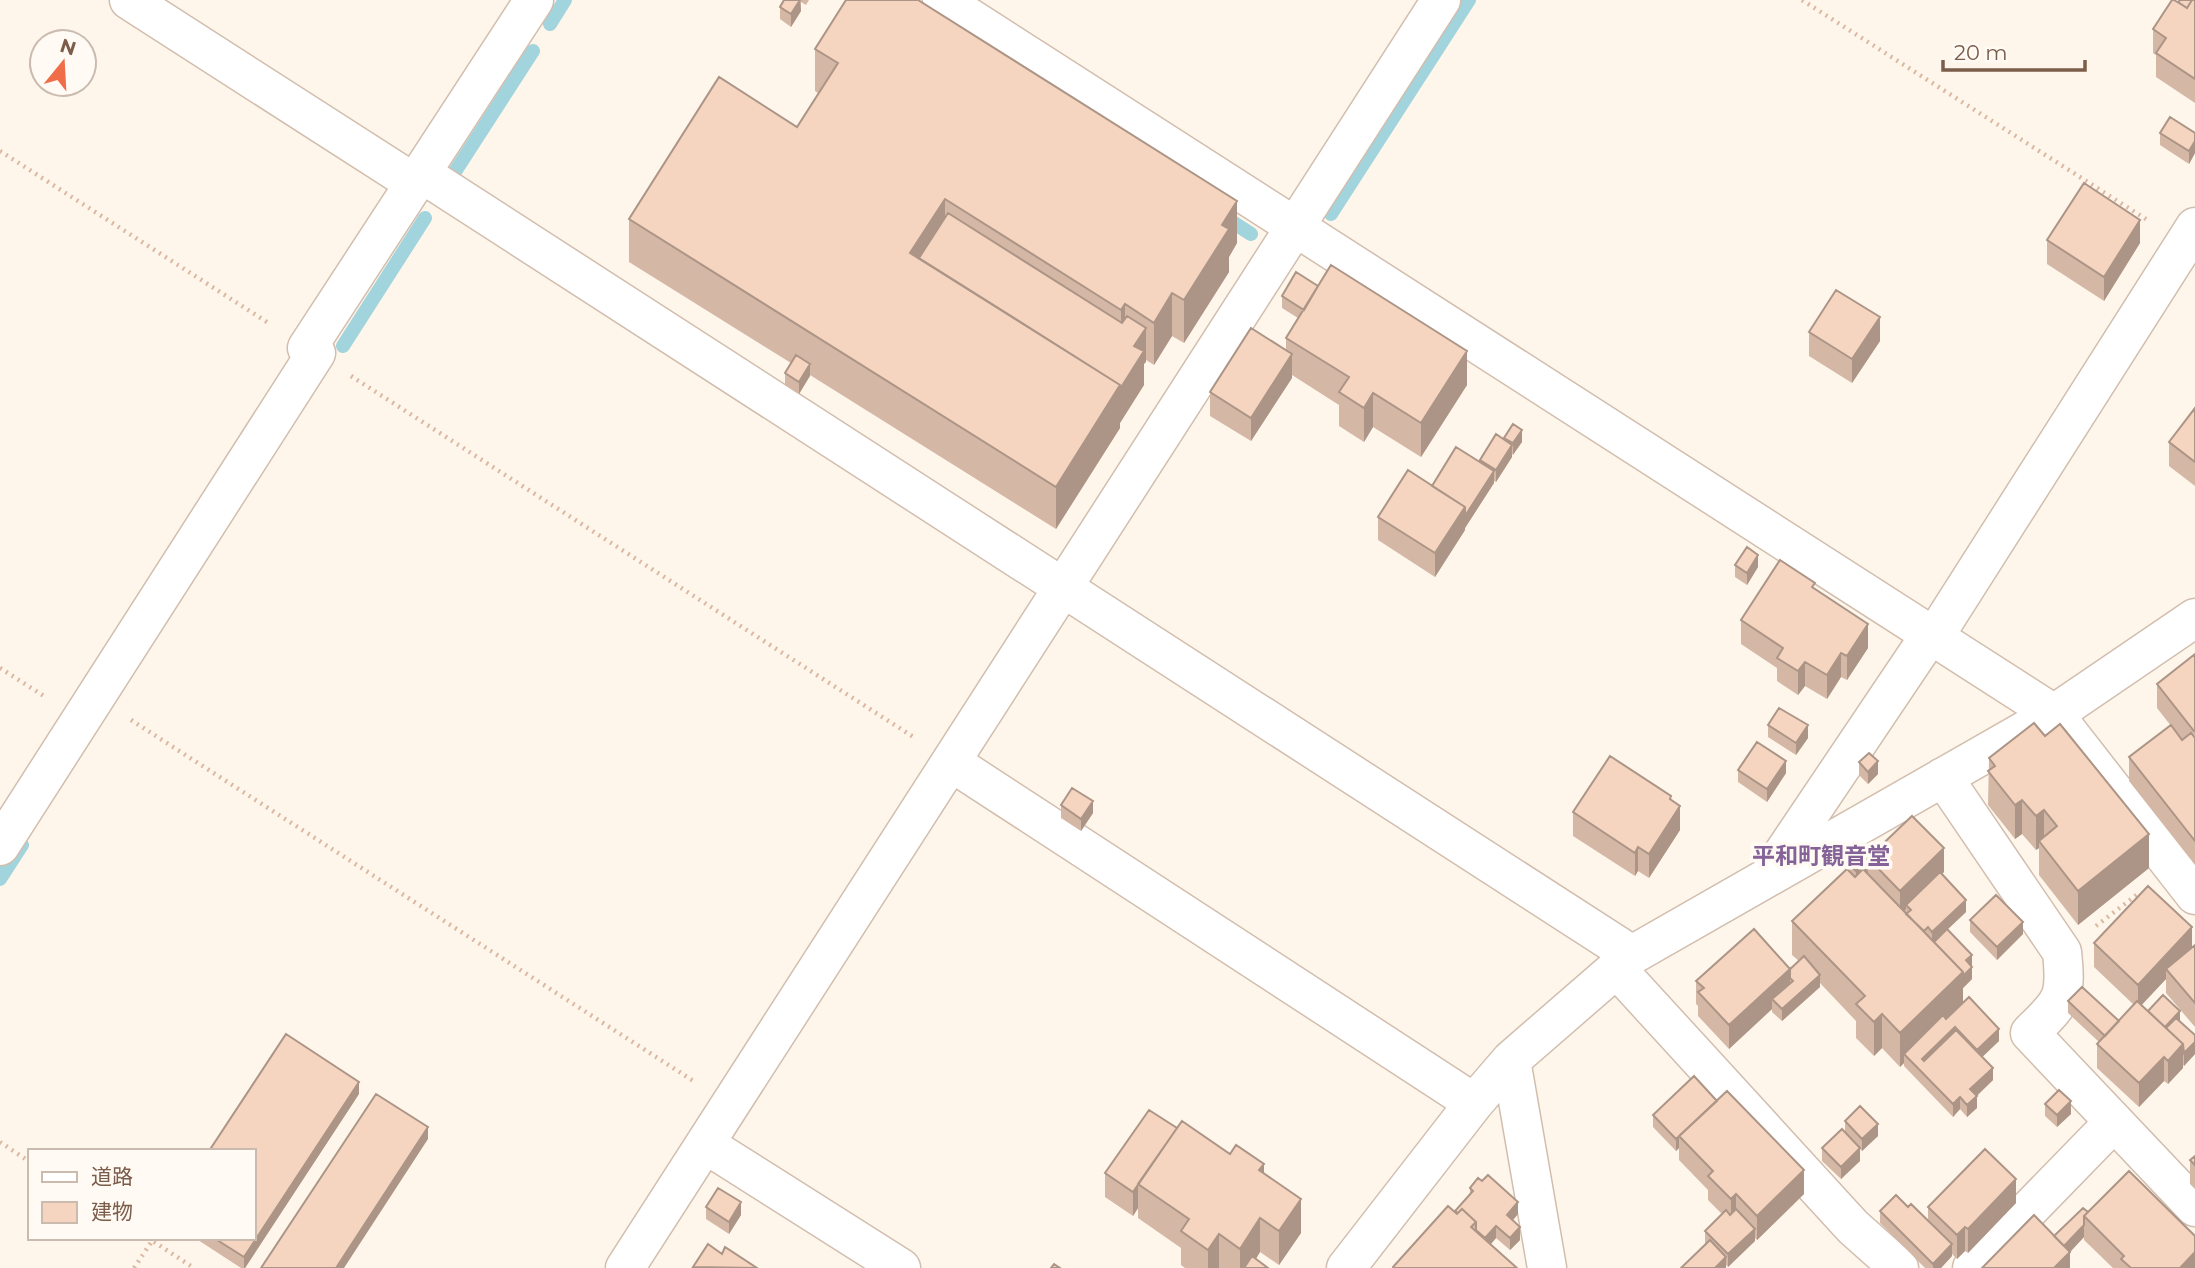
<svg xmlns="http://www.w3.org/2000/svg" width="2195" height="1268" viewBox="0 0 2195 1268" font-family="Montserrat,'Noto Sans JP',sans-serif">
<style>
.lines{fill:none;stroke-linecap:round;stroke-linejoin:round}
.stream{stroke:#a2d4dd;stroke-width:14}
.minor-casing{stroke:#d2beae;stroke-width:41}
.tertiary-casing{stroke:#d2beae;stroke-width:41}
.path{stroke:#dcb8a2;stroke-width:4.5;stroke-dasharray:2 5;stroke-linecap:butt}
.minor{stroke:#fff;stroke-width:38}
.tertiary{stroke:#fff;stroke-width:38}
.wall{fill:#d4b7a5}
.shaded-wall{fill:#ac9586}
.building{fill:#f6d5c0;stroke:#ac9586;stroke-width:2}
.labels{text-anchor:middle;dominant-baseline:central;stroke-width:7;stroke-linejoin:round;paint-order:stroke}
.quarter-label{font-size:23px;font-weight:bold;fill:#856398;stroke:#fffaf3}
</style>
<rect width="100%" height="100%" fill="#fef6eb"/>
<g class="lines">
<path class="stream" d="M550,24L565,0
M449,181L533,51
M1331,214L1469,0
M1223,216L1251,234
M343,346L425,218
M0,879L22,845"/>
<defs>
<path id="minor" d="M129,0L414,183
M421,173L1632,955
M307,348L534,0
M1934,637L2195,227
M951,762L1474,1103
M1943,777L2062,952C2067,999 2062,1001 2030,1033L2195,1207
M0,846L316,353
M1772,870L1930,635
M1616,968L1853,1227L1899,1268
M1511,1060L1547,1268
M705,1144L901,1268
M625,1268L1441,0
M1346,1268L1474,1103L1511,1060L1632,955L2054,714L2195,895
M1972,1268L2114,1122"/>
<path id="tertiary" d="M942,0L2054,714L2195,618"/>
</defs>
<use href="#minor" class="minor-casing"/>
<use href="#tertiary" class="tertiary-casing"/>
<path class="path" d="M1802,0L2149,221
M0,151L270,324
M351,376L915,738
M0,668L44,696
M131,720L695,1082
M2096,926L2139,893
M0,1142L30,1162
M148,1238L194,1268
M134,1268L152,1241"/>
<use href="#minor" class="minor"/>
<use href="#tertiary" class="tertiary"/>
</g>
<path class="wall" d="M784,0H809L806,5L801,2V11L791,27L780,19V7Z
M2195,0V103L2156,77V55L2153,53V29L2178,3Z
M815,49L1237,243L1229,257V272L1184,343L1172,336L1154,365L1146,360L1144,364V385L1120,423V428L1056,529L810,375L799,394L785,385V373L791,363L629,262V219L797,127L818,93L815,91Z
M2160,133H2195V153L2189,164L2160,145Z
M2047,240L2140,243L2104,301L2047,264Z
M1282,296L1467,385L1421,457L1373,427L1364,442L1339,426V405L1292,375V378L1251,441L1210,416V392L1286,351V338L1298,318L1282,308Z
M1809,332L1880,341L1852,383L1809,356Z
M2195,408V486L2169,466V442Z
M1504,438L1522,442L1512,455V457L1496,482L1494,481V483L1465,528V530L1435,577L1378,540V517L1432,486L1480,462V460L1504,440Z
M1735,565L1758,567L1747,585L1735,577Z
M1815,589L1868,648L1847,680L1841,677L1827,699L1805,686L1798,695L1777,681V668L1741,644V620Z
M2195,654V865L2129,781V757L2182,740L2157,708V684Z
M1768,725L1808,738L1796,755L1768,737Z
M1989,758L2149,868L2078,925L2039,875V848L2036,850L2022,834L2015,839L1988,805Z
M1859,762L1878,774L1868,784L1859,775Z
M1738,770L1786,773L1767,802L1738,782Z
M1671,800L1680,830L1649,878L1638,871L1635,876L1573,836V812Z
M1061,805L1093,813L1081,831L1061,818Z
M1872,854L1944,872L1942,874L1966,912L1947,930L1972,955V979L1963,988V1003L1999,1041L1982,1057L1993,1080L1977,1096V1108L1967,1117L1960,1109L1953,1117L1904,1066V1063L1900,1067L1882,1048L1874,1056L1856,1038V1021L1820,983V987L1782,1021L1772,1012V1009L1729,1049L1698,1016V1006L1696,1004V981L1790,969L1799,961L1792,955V921L1846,869V861Z
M1970,920L2023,934L1997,960L1970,932Z
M2094,943L2192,948L2195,945V1027L2166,993V979L2141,1005L2148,1011L2180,1022L2195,1035V1054L2184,1066L2183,1065V1068L2168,1084L2164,1081L2139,1107L2097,1068V1044L2099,1042L2068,1013V1001L2119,1021L2134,1005L2094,967Z
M359,1094L245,1268H241L195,1238H254Z
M2045,1104L2071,1114L2057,1127L2045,1116Z
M1653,1115L1804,1194L1757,1240L1755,1238V1241L1728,1267L1726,1265V1268L1705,1243V1231L1722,1214L1708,1200V1190L1679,1160V1148L1676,1151L1653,1127Z
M1845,1121L1878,1136L1862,1151L1860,1149V1161L1841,1179L1822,1161V1148L1845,1132Z
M1177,1128L1230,1154L1264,1174L1301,1233L1279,1265L1260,1252L1256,1259L1268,1268H1185L1181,1265V1248L1138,1218V1208L1133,1216L1105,1197V1173Z
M2195,1156V1189L2190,1184V1160Z
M1470,1188L1518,1214L1513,1220L1520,1240L1510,1250L1496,1238L1491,1244L1517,1268H1393L1455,1212L1470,1194Z
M2016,1203L1968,1253L1965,1251L1957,1259L1952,1254V1256L1941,1268H1925L1880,1223V1211L1908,1207L1928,1221V1207Z
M706,1207L741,1215L729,1234L706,1219Z
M2088,1212L2195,1268H2113L2084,1240V1237L2070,1252V1268L2054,1236Z"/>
<path class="shaded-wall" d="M800,0L801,11L791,27V14Z
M2195,141V153L2189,164V151Z
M945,199V241L919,281L910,253Z
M1237,201V243L1229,257V272L1184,343V300L1222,225Z
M2140,220V243L2104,301V277Z
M1172,293V336L1154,365V323Z
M1125,304V347L1121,353V310Z
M1880,317V341L1852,383V359Z
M1146,328V362L1144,364V385L1120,423V428L1056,529V487L1134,346Z
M1467,351V385L1421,457V423Z
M1292,354V378L1251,441V418Z
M810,364V376L799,394V382Z
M1373,393V427L1364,442V408Z
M1522,430V442L1513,455V443Z
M1512,445V457L1496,482V470Z
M1494,471V483L1465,528V516Z
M1465,507V530L1435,577V553Z
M1758,555V567L1747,585V573Z
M1868,624V648L1847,680V656Z
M1841,653V677L1827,699V675Z
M1805,662V686L1798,695V671Z
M1808,725V738L1796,755V743Z
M1786,761V773L1767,802V789Z
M1878,761V774L1868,784V772Z
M1671,796V820L1680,806V830L1649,878V854Z
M2022,800V834L2015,839V805Z
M1093,801V813L1081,831V819Z
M2044,810V844L2039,841V848L2036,850V816Z
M2149,834V868L2078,925V891Z
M1638,847V871L1635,876V853Z
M1944,848V872L1908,907L1906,905V909L1900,915V891Z
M1868,859V871L1856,883V871Z
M1966,900V912L1932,944V932Z
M2023,922V934L1997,960V947Z
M2192,927V951L2166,969V979L2138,1009V985Z
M1972,955V979L1963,988V1006L1904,1054V1063L1900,1067V1033Z
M1790,969V993L1772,999V1009L1729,1049V1025Z
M1820,975V987L1782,1021V1009Z
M2180,1011V1023L2161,1032Z
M1882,1014V1048L1874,1056V1022Z
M1955,1027V1039L1922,1071V1059Z
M1999,1029V1041L1977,1062V1050Z
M2195,1042V1054L2184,1066V1053Z
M2183,1044V1068L2168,1084V1061Z
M2164,1057V1081L2139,1107V1083Z
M1993,1068V1080L1970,1102V1089Z
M359,1082V1094L245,1268H244V1257Z
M1977,1096V1108L1967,1117V1105Z
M1960,1097V1109L1953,1117V1104Z
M2071,1101V1114L2057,1127V1115Z
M1878,1124V1136L1862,1151V1139Z
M428,1127V1139L344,1268H336Z
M1686,1129L1679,1136V1148L1676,1151V1139Z
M1860,1148V1161L1841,1179V1167Z
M1264,1164V1198L1259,1170Z
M1804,1170V1194L1757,1240V1216Z
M2016,1179V1203L1968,1253V1229Z
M1138,1184V1208L1133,1216V1192Z
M1736,1194V1218L1731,1223V1199Z
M1301,1199V1233L1279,1265V1231Z
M741,1202V1215L729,1234V1222Z
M1518,1202V1214L1507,1227V1215Z
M1260,1218V1252L1250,1268H1240V1249Z
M2084,1225V1237L2070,1252V1268H2054L2059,1251Z
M1496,1226V1238L1485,1251V1238Z
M1520,1227V1240L1510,1250V1238Z
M1965,1227V1251L1957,1259V1235Z
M1755,1229V1241L1728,1267V1254Z
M1219,1234V1268H1208V1250Z
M1952,1244V1256L1941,1268H1933V1264Z
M2195,1252V1268H2180Z
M1726,1257V1268H1715Z"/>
<path class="building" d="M784,0H800L791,14L780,7Z
M846,0H918L1237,201L1222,225L1229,229L1184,300L1172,293L1154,323L1125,304L1121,310L945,199L910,253L1120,385L1056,487L629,219L719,77L797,127L838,63L815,49Z
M2172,0H2174L2187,8L2192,0H2195V79L2156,53L2166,38L2153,29Z
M2180,0H2192L2187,8L2178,2Z
M2170,117L2195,133V141L2189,151L2160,133Z
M2084,183L2140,220L2104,277L2047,240Z
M948,213L1122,323L1127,316L1146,328L1134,346L1144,351L1120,389V385L919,258Z
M1331,265L1467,351L1421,423L1373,393L1364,408L1339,392L1349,377L1286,338Z
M1296,272L1318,286L1304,310L1282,296Z
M1836,290L1880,317L1852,359L1809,332Z
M1251,328L1292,354L1251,418L1210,392Z
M796,355L810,364L799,382L785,373Z
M2195,408V462L2169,442Z
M1513,424L1522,430L1513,443L1504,438Z
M1496,434L1512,445L1496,470L1480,460Z
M1456,447L1494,471L1465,516V507L1432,486Z
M1408,470L1465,507L1435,553L1378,517Z
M1747,547L1758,555L1747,573L1735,565Z
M1780,560L1815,583L1812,587L1868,624L1847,656L1841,653L1827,675L1805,662L1798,671L1777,658L1783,648L1741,620Z
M2195,654V731H2194L2157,684Z
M1779,708L1808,725L1796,743L1768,725Z
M2034,723L2045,736L2060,724L2149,834L2078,891L2039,841L2057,826L2044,810L2036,816L2022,800L2015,805L1988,771L1995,766L1989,758Z
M2171,725L2182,740L2191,733L2195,738V841L2129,757Z
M1757,742L1786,761L1767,789L1738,770Z
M1869,753L1878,761L1868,772L1859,762Z
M1610,756L1671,796L1670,799L1680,806L1649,854L1638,847L1635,853L1573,812Z
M1072,788L1093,801L1081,819L1061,805Z
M1912,816L1944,848L1900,891L1868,858Z
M1863,845L1872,854L1856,871L1846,861Z
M1847,869L1855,877L1863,869L1963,972L1900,1033L1882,1014L1874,1022L1856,1004L1865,996L1792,921Z
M1940,872L1966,900L1932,932L1928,927L1924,931L1906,914L1911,910L1906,905Z
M2148,886L2192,927L2138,985L2094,943Z
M1996,895L2023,922L1997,947L1970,920Z
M1754,929L1790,969L1729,1025L1698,992L1704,988L1696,981Z
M1947,929L1972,955L1966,960L1972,967L1963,976V972L1934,942Z
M2195,945V1003L2166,969Z
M1804,956L1820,975L1782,1009L1772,999L1793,981L1790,978V969L1786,973Z
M2082,987L2119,1021L2105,1036L2068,1001Z
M2163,995L2180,1011L2165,1027L2148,1011Z
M1969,997L1999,1029L1977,1050L1955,1027L1922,1059L1924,1061L1956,1030L1993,1068L1970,1089L1977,1096L1967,1105L1960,1097L1953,1104L1904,1054L1943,1015L1946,1019Z
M2137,1001L2183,1044L2168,1061L2164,1057L2139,1083L2097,1044Z
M2176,1018L2195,1035V1042L2184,1053L2183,1044L2166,1028Z
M286,1034L359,1082L244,1257L214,1238H254V1151H209Z
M1694,1076L1717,1101L1676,1139L1653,1115Z
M2059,1090L2071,1101L2057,1115L2045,1104Z
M1727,1091L1804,1170L1757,1216L1736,1194L1731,1199L1708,1176L1713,1171L1679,1136Z
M376,1094L428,1127L336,1268H261Z
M1860,1106L1878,1124L1862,1139L1845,1121Z
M1149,1110L1177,1128L1133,1192L1105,1173Z
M1182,1121L1230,1154L1236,1145L1264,1164L1259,1170L1301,1199L1279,1231L1260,1218L1240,1249L1219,1234L1208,1250L1181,1231L1189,1219L1138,1184Z
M1842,1129L1860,1148L1841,1167L1822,1148Z
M1985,1149L2016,1179L1968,1229L1965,1227L1957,1235L1928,1207Z
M2195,1156V1165L2190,1160Z
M2129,1171L2195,1236V1252L2180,1268H2131L2121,1259L2124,1256L2084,1216Z
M1488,1175L1518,1202L1507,1215L1520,1227L1510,1238L1496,1226L1485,1238L1476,1230V1222L1462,1209L1458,1213L1455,1211L1473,1191L1470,1188L1478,1178L1482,1181Z
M718,1188L741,1202L729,1222L706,1207Z
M1896,1195L1908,1207L1911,1204L1952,1244L1933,1264L1880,1211Z
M1448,1206L1457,1214L1462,1209L1476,1222L1471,1227L1517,1268H1394L1393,1267Z
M2083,1208L2088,1212L2084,1216V1225L2064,1246L2054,1236Z
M1736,1209L1755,1229L1728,1254L1705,1231L1726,1210L1730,1215Z
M2034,1215L2070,1252L2054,1268H1982Z
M1710,1240L1726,1257L1715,1268H1681Z
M708,1244L722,1254L725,1247L757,1268L693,1267Z
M1252,1256L1268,1268H1244Z
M1054,1264L1060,1268H1051Z"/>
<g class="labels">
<g class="quarter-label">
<text x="1821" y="856">平和町観音堂</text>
</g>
</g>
<rect x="28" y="1149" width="228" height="91" fill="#fffaf3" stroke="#cbbbaf" stroke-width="2"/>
<rect x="42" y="1172" width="35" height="10" fill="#ffffff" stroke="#cbbbaf" stroke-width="2"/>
<text x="91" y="1184" font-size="21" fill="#7c5c4a">道路</text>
<rect x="42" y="1202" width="35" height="21" fill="#f6d5c0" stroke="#cbbbaf" stroke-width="2"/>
<text x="91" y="1219" font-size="21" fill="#7c5c4a">建物</text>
<g transform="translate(63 63) rotate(18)"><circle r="33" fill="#fffaf3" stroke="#cbbbaf" stroke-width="2"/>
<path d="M0-5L12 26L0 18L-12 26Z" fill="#ef6d49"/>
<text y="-10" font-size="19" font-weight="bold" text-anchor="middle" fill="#7c5c4a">N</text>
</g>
<path d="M1943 60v10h142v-10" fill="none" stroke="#7c5c4a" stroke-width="3.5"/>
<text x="1954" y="60" font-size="21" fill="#7c5c4a" stroke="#fffaf3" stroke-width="5" paint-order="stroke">20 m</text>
</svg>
